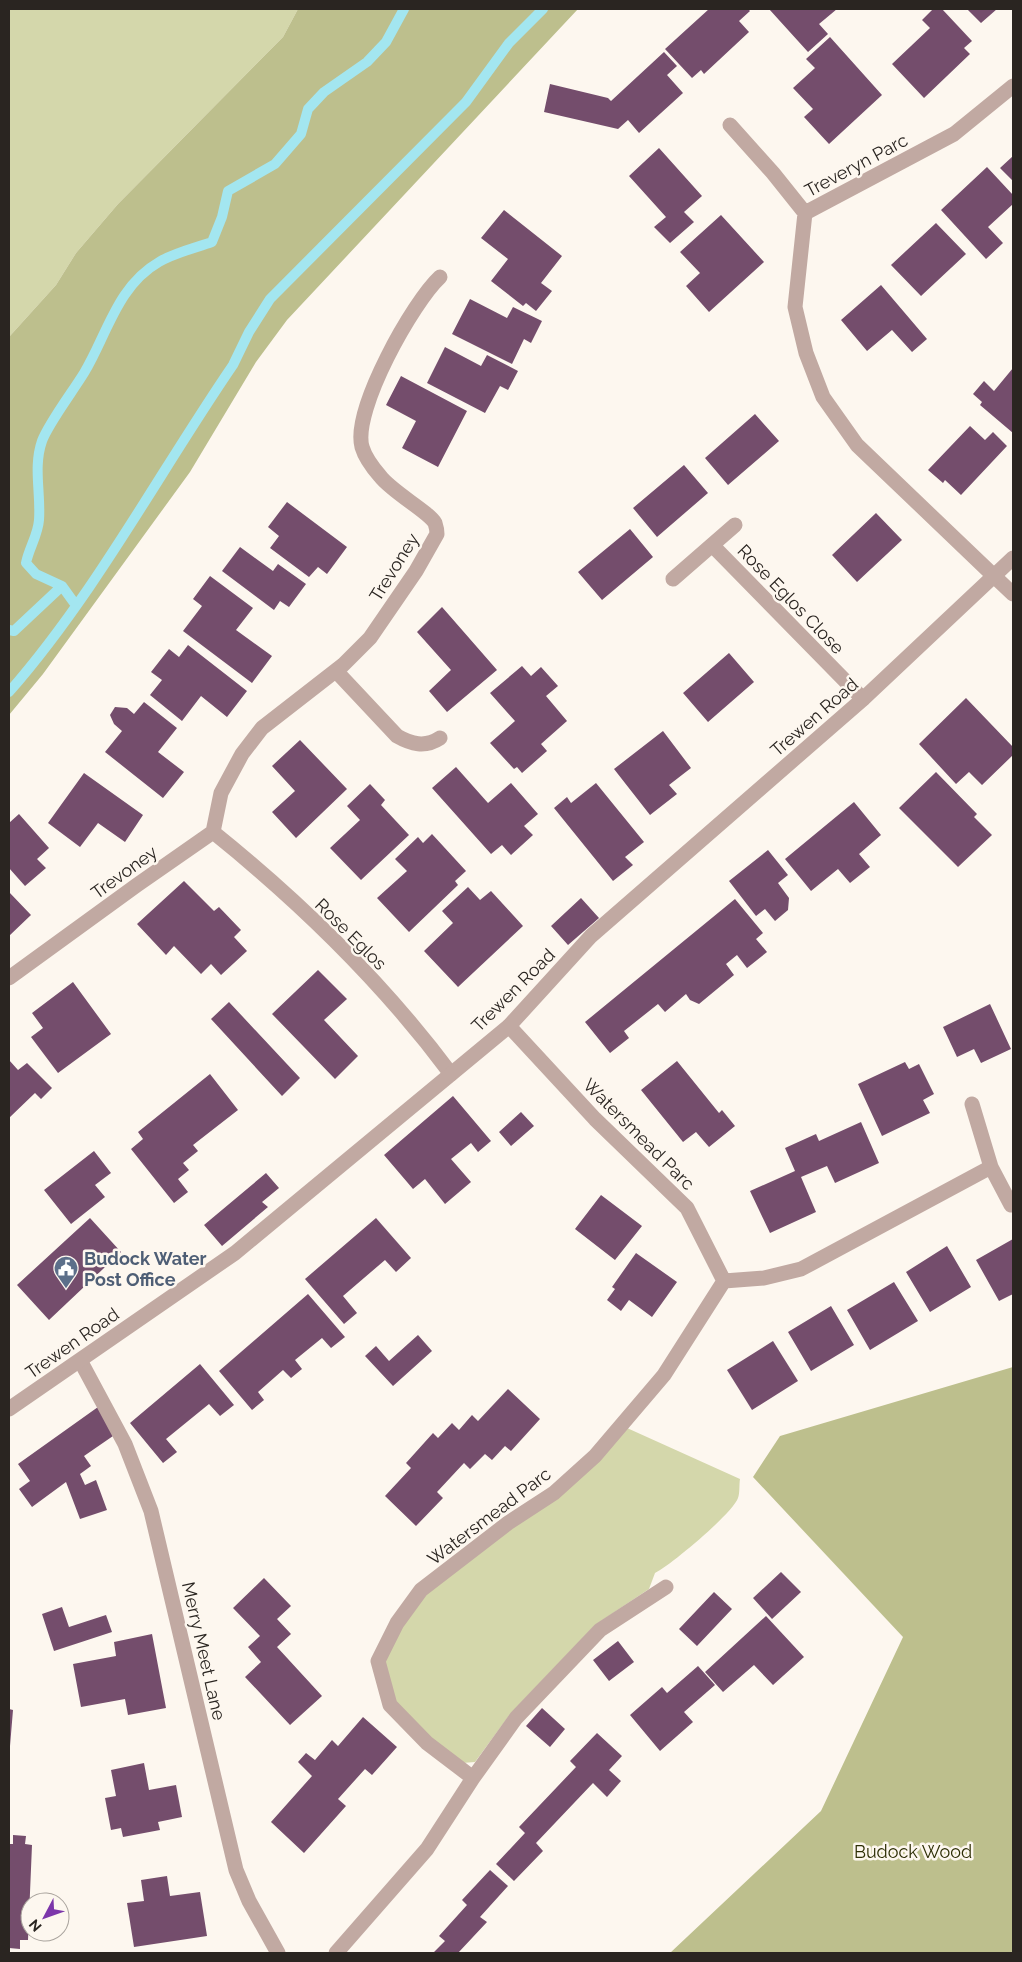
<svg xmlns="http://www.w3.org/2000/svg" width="1022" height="1962" viewBox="0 0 1022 1962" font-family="Raleway,sans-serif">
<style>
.green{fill:#d4d7ab}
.forest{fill:#bdbf8d}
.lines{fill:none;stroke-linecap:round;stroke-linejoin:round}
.stream{stroke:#a3e6f0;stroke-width:10}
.building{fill:#744d6c}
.service{stroke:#c1a9a2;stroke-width:15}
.minor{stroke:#c1a9a2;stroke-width:15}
.tertiary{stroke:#c1a9a2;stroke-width:15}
.labels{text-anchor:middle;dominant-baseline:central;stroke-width:5;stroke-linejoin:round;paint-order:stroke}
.street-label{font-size:18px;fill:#2a2521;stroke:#fdf7ef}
.service-label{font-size:18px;font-weight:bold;fill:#4e5e75;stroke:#fdf7ef;text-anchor:start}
.park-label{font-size:18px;fill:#2e2f06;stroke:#fdf7ef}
</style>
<rect width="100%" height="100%" fill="#fdf7ef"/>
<path class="green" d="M9,9H298L283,37L118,204L76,253L56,285L9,337Z
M627,1428L740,1479C739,1485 740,1493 738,1498C732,1514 671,1565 655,1573L649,1589L595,1625L511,1713L475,1762L462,1763L429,1737L394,1700L385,1661L402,1626L426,1593Z"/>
<path class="forest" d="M298,9H578L287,320L256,362L190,472L43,674L9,715V337L56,285L76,253L118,204L283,37Z
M1013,1367V1953H670L821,1811L903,1637L753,1477L780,1436Z"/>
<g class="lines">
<path class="stream" d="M75,604L62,586L36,574L26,563C29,548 38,535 39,520C41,493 33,467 42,441C48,424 73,391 84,373C107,335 117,286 159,262C174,253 195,248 212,242L222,217L228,191L275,164L301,134L308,109L324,92L367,62L386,42L404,9
M9,630L14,631L62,586
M9,692C95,594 159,473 233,365L249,332L270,299L466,102L509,43L543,9"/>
</g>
<path class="building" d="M709,9H748L750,11L739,21L749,32L704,74L701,70L692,78L665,49Z
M769,9H837L819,24L828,34L808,52Z
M933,9H942L972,41L964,48L970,54L924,98L892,64L930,28L922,20Z
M967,9H997L981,23Z
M830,37L882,95L829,144L804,117L813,109L793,88L815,68L806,59Z
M664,52L677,66L667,75L683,93L639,133L628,120L618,129L544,112L550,84L608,98L611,101Z
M659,148L702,196L684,212L694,222L670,243L654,227L666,217L629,176Z
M1013,156V181L1000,168Z
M987,167L1013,195V204L988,227L1003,243L986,259L941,210Z
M504,210L562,256L541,283L552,291L536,311L526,303L523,306L491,281L508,259L481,238Z
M721,215L764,262L709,312L686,286L700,273L680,252Z
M936,223L966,254L921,296L891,265Z
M881,285L927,339L912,352L892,330L867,351L841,320Z
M470,299L507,318L513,307L542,321L531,343L524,339L512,364L452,334Z
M445,347L481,366L487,355L518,371L508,390L500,386L485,413L427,383Z
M1013,368V433L980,405L982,402L973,394L984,381L994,391Z
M401,376L467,411L438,467L402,448L416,421L386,405Z
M755,414L779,441L728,485L705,458Z
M970,426L985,440L993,432L1007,446L961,495L945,480L943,483L928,470Z
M684,465L708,493L657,537L633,508Z
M287,502L347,547L327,574L318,567L309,577L270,548L279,536L268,527Z
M876,513L902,540L857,582L832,555Z
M630,529L653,557L602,600L578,572Z
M240,547L273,571L278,564L306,584L289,607L280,601L274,610L222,571Z
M210,576L253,608L236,630L272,656L252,683L183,631L202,606L193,599Z
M442,607L497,670L447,712L429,691L451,670L417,632Z
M188,645L247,691L227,717L201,696L182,721L150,695L162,680L151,672L169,649L179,657Z
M729,653L754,682L708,722L683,693Z
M522,666L531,676L541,667L558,686L546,696L567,721L541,744L547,751L522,773L517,767L514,769L490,743L515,721L490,693Z
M966,698L1013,747V755L982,785L969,772L956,784L919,744Z
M144,702L177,728L158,752L184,772L163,798L105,752L122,731L114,724L110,715L115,707L127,708L134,714Z
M663,731L691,768L669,785L677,794L650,815L614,769Z
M300,740L347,789L296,838L272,812L295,791L272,766Z
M456,767L488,803L511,783L538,814L524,826L533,835L511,855L502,845L491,854L432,788Z
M936,772L977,814L974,817L992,835L958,867L899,808Z
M84,773L143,815L125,842L98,823L80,847L48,823Z
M596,783L644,842L625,857L633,865L613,881L554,808L567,797L571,803Z
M370,784L385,800L381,805L409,835L361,880L330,848L360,820L347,806Z
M854,802L881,835L859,854L870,867L850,883L838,869L811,891L785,859Z
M19,814L49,848L37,859L46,868L25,886L9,868V823Z
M432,834L466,871L455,881L458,885L409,932L377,898L407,871L395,859L418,837L423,843Z
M768,850L788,875L778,883L789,898L788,910L775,921L765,909L756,916L729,881Z
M184,881L214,911L219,907L241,930L234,937L247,951L221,975L211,964L201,974L174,946L166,955L137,924Z
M468,887L480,900L491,891L523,926L458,987L424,951L453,923L442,911Z
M9,892L31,915L9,936Z
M581,898L599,918L568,945L551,926Z
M735,899L763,933L756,939L767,952L747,968L737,955L726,964L734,975L699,1004L690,1000L686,994L665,1012L658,1004L624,1031L629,1038L610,1053L585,1022Z
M318,970L347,999L324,1020L358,1056L335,1079L272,1014Z
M73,982L111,1034L58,1073L31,1037L43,1028L32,1013Z
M229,1002L300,1078L282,1096L211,1019Z
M990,1004L1011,1049L981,1063L974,1049L957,1057L943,1027Z
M9,1060L18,1070L27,1063L52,1088L41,1099L35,1093L9,1118Z
M677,1061L719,1113L722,1110L735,1126L709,1147L696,1132L683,1142L641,1090Z
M905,1062L909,1069L919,1064L934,1094L923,1100L930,1113L882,1136L858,1084Z
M210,1074L238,1110L193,1145L198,1151L183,1163L189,1170L178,1179L188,1192L174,1203L131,1149L143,1139L138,1132Z
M453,1096L491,1141L478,1152L471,1143L451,1159L471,1182L445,1204L425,1179L413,1189L384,1155Z
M521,1112L534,1126L511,1146L499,1132Z
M861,1122L879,1163L835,1183L827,1166L801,1177L816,1212L770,1233L750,1191L795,1171L785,1148L816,1134L819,1141Z
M94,1151L111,1173L95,1185L105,1197L71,1224L44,1190Z
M266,1173L279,1188L262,1202L268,1207L222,1246L204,1225Z
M601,1195L642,1226L615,1260L575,1229Z
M90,1218L121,1252L49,1320L17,1285Z
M376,1218L411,1258L396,1272L385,1260L343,1296L357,1313L344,1324L305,1279Z
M1013,1239V1294L999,1301L976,1260Z
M947,1246L971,1287L930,1312L906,1272Z
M636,1253L677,1282L652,1317L629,1300L621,1311L607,1300L615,1289L612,1287Z
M894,1282L918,1321L870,1350L847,1310Z
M308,1294L345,1337L331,1348L322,1338L295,1360L302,1369L291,1378L283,1370L258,1392L264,1400L252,1410L219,1371Z
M831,1306L854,1345L811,1371L788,1332Z
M418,1335L432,1351L393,1386L365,1356L376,1346L389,1361Z
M773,1341L798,1381L752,1410L727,1370Z
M200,1364L234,1405L220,1416L209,1404L166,1439L177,1452L163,1463L130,1423Z
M508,1389L540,1419L511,1451L505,1446L492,1460L485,1454L470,1469L464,1463L437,1492L443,1498L416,1526L385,1496L411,1468L406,1463L433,1433L438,1438L452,1423L459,1430L472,1415L478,1421Z
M98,1407L113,1436L84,1456L91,1466L80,1474L85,1485L96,1480L107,1510L80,1519L66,1482L32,1507L19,1489L30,1481L18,1464Z
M781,1572L801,1592L772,1619L753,1598Z
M264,1578L291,1606L277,1619L291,1634L277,1647L322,1696L290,1725L245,1677L261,1662L248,1647L260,1636L233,1608Z
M714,1592L732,1609L697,1646L679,1629Z
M62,1607L69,1627L106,1615L112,1632L54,1651L42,1614Z
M766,1616L804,1657L773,1685L754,1665L723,1692L705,1672Z
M152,1634L166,1708L128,1715L125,1699L81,1707L73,1664L116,1656L114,1642Z
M618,1641L634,1662L609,1681L593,1660Z
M698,1666L715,1685L684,1712L693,1722L660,1751L630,1715L662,1687L667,1693Z
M542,1708L565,1729L550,1747L526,1726Z
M9,1709L13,1710L10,1746H9Z
M363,1717L397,1747L372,1775L365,1769L338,1799L346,1806L304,1853L271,1822L312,1776L298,1762L306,1753L315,1760L332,1740L338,1746Z
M597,1733L622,1756L609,1770L621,1781L607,1797L593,1783L536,1843L543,1851L514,1881L496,1864L525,1833L519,1827L576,1767L570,1761Z
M144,1763L149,1790L176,1785L182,1817L158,1822L160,1830L123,1837L121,1828L111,1830L105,1798L116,1796L111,1770Z
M13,1835L26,1836L25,1844L32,1845L28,1940H20V1949L9,1948V1844H13Z
M490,1870L508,1886L480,1917L487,1922L458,1953H433L445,1941L439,1936L467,1905L462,1900Z
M167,1876L170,1896L200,1892L207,1936L134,1947L127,1903L144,1901L141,1880Z"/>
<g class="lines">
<path class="service" d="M995,577L1013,594
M81,1362L125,1444L151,1511L236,1870L249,1901L278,1953"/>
<path class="minor" d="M730,125L773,173L805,213
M713,546L863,699
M995,577L857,445L823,397L806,353L795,307L805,213L954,134L1013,86
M673,579L735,525
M336,671L397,736C411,744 425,748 440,738
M213,832C300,902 384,984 451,1074
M9,978L137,885L213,832L221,793L242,754L262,728L343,665L370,638L416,571L437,534C437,530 436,526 435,523C429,512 392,492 380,476C373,468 365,457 362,447C352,410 413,302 440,277
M509,1026L595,1119L687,1208L724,1281L664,1375L595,1456L554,1493L508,1523L421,1590L397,1623L378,1661L390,1705L427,1743L473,1778L516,1718L600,1630L666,1587
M972,1104L991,1167L1011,1205
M724,1281L764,1278L801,1269L991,1167
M336,1953L427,1849L473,1778"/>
<path class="tertiary" d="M9,1409L235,1253L509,1026L591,936L863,699L1013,558"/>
</g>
<defs>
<symbol id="civic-pin" viewBox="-11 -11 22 30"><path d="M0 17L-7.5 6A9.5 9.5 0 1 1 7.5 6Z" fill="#5c6f8a" stroke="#fdf7ef"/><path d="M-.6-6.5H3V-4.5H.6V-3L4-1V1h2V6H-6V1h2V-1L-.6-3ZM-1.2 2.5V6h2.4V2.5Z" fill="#fff"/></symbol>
</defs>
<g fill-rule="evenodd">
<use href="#civic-pin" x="52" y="1254" width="28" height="38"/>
</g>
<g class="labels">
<g class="street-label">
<text transform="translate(856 165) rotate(-28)">Treveryn Parc</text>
<text transform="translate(394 567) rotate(-58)">Trevoney</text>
<text transform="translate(791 599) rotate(46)">Rose Eglos Close</text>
<text transform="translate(814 717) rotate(-41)">Trewen Road</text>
<text transform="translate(124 872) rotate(-36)">Trevoney</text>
<text transform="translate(351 934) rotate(45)">Rose Eglos</text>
<text transform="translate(513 990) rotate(-45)">Trewen Road</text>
<text transform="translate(639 1134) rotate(45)">Watersmead Parc</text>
<text transform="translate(72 1343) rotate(-35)">Trewen Road</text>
<text transform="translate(489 1516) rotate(-37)">Watersmead Parc</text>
<text transform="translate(204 1651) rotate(77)">Merry Meet Lane</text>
</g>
<g class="service-label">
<text x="84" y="1258">Budock Water<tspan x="84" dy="21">Post Office</tspan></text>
</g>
<g class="park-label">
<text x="913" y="1851">Budock Wood</text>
</g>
</g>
<rect width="1022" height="1962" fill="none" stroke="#2a2521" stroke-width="20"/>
<g transform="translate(45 1917) rotate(229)"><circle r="24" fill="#fdf7ef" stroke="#a9a39d"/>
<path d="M0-4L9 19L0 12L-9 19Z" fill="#7c36aa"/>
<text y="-8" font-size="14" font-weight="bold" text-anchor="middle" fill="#2a2521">N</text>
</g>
</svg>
